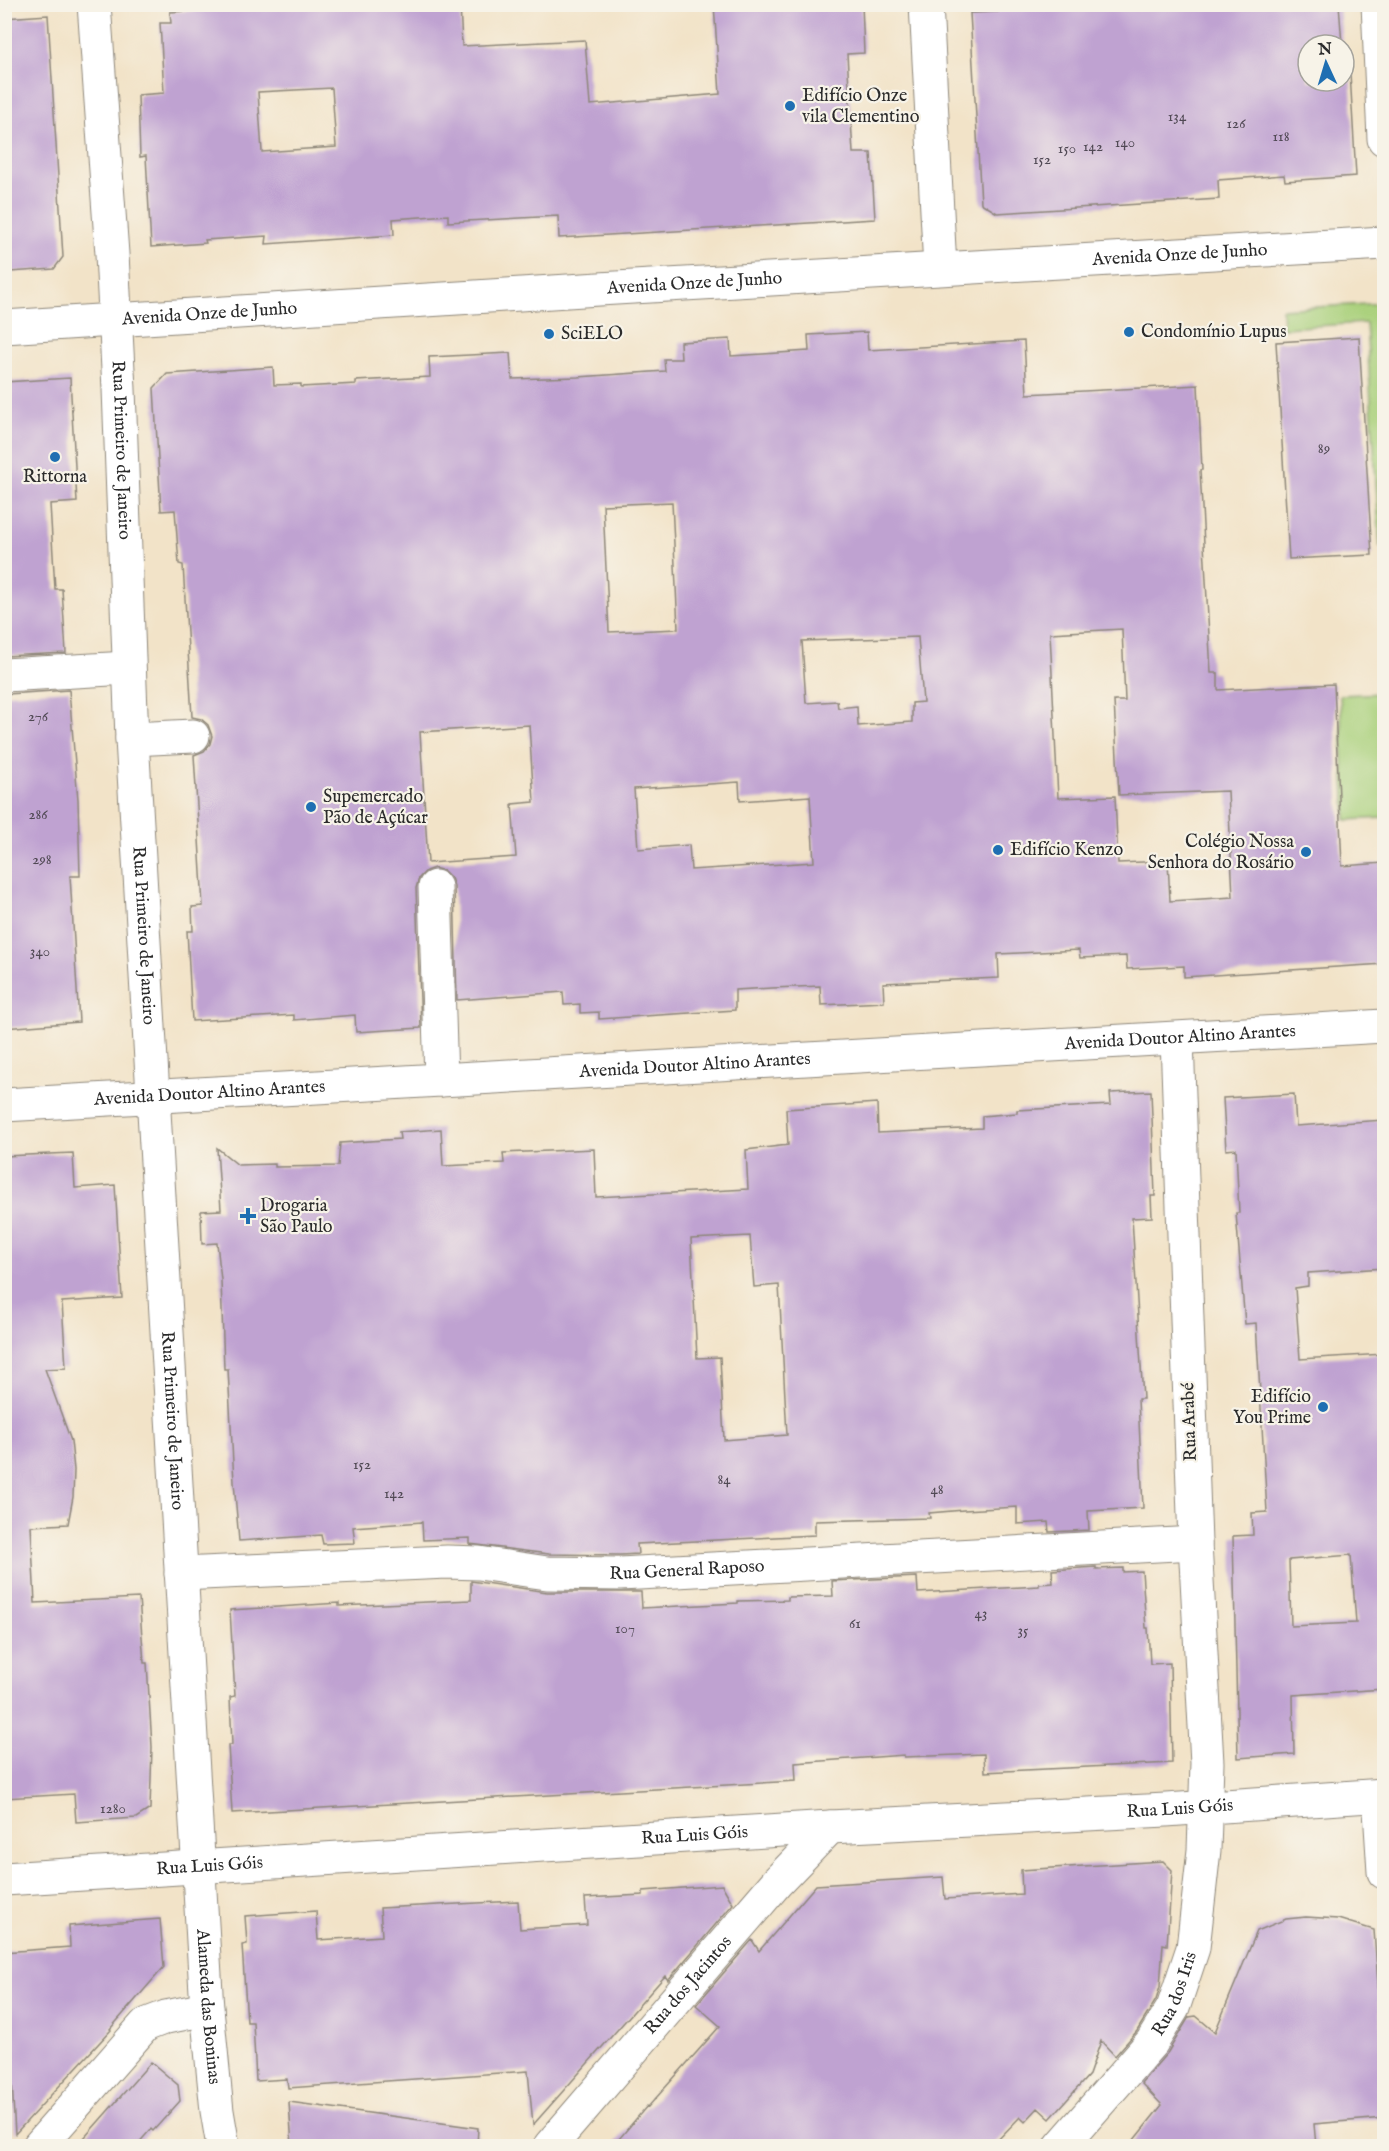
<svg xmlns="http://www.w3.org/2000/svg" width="1389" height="2151" viewBox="0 0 1389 2151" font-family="'IM FELL English',serif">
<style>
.green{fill:#a9d07a;stroke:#6a7e52;stroke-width:1.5}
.building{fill:#bfa2d1;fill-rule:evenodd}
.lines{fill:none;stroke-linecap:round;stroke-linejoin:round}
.minor-casing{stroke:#8e877a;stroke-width:35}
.minor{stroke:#fff;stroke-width:33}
.poi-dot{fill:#1f6fb2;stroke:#f7f3e8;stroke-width:2}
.labels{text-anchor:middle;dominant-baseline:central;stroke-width:4.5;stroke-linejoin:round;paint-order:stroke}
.number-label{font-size:15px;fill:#504954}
.poi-label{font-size:18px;fill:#2b2b2b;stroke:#f7f3e8;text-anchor:start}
.street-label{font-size:18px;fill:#2b2b2b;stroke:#f7f3e8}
</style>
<rect width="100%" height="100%" fill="#f7f3e8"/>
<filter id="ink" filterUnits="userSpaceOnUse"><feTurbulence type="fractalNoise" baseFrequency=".0167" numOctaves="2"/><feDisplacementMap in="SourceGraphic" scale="12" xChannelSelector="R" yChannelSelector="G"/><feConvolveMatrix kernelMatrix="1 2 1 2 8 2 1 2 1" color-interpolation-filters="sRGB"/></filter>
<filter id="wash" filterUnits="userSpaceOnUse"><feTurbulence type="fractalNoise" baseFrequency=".008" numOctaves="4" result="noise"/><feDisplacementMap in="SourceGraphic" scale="24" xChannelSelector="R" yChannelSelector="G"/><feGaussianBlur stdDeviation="1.35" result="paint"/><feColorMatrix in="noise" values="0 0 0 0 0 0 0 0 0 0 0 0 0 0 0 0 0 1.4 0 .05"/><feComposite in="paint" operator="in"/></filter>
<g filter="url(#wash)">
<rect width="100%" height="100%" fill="#f2e3c8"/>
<path class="green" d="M1384,303V545L1380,546L1366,323L1283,328L1282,309Z
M1384,693V818L1346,820L1340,695Z"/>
<g id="blocks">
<path class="building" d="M296,4H460L462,46L585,40L590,105L720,94L714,4H862L864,53L847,54L853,153H871L875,219L559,238L558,216L448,222V215L393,219L394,235L266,244L267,236L205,240L206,243L151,247L146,156L140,157L138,95L164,93L160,23H171L170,12ZM332,88L336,147L262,152L258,92Z
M997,4H1339L1342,45H1308V81H1344V70V74L1350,73L1356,176L1285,181L1284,175L1218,180L1219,199L997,213L981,203L970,13L998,12Z
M48,15L63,257L54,269L10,272L4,194V174H6L4,18Z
M867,332L868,350L1024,341L1027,394L1198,385L1202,470H1200L1211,673H1218V690L1334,684L1342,866L1384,863V964L1184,977V966L1127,969L1126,956L1080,958L1079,950L998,954L999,978L883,983L884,1002L821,1005L820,986L772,988L735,990V1010L599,1019V1012L580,1013V1004L564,1005L563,992L457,1000L454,886L451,878L444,871L434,868L426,871L419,878L416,888L421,1028L356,1032L355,1015L294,1020V1015L192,1021L187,931H193L192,907L203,906L194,755L204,751L210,744L212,736L208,725L201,719L192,717L183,565L179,564L175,510L161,511L154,388L167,374L273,367L274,385L301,384V387L356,384V381L430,377L429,357L510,353L512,379L578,377L665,371L664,359H681L680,342L730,339L731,356L809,351L808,335ZM672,502L678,629L609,632L603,505ZM1122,629L1125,701H1114L1119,795L1228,791L1233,897L1170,901L1168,861L1118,863L1115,796L1058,798L1050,633ZM918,637L923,702L912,703V722L858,726L857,706L838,708L837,701L806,703L802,641ZM529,725L534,802L512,804L516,857L428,863L420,732ZM739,782L740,801L810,796L814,862L691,870L689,845L638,849L634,789Z
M1359,337L1372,555L1289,559L1276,342Z
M70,378L77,502L50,504L55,589H62L66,653L4,656V382Z
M69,690L78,800L80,876H70L79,1022L4,1028V701L7,700V694Z
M1151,1091L1155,1196H1151L1152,1217L1132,1218L1143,1399H1138L1143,1508L1088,1511L1089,1530L1049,1532L1048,1522L1017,1524V1507L964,1510L929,1513L930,1518L815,1521V1535L637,1544L638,1554L620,1555L549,1554L470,1544V1538L423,1540L422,1522L353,1527L355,1543L323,1544L321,1535L239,1541L234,1482L228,1369H224L221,1280L217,1243L202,1244L201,1211L221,1210L217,1148L238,1165L275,1164V1167L338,1166L340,1143L400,1139L399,1132L441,1129L443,1166L504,1163L503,1153L594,1149L596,1197L748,1189L746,1150L788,1145L786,1109L877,1103L878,1133L982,1128V1116L1017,1113V1110L1111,1105L1110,1093ZM750,1236L754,1287L779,1285L787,1435L724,1440L720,1357L697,1358L691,1239Z
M1294,1094L1296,1126L1384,1120V1268L1308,1273V1286L1295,1288L1300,1359L1384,1354V1689L1293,1695L1294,1754L1238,1758L1233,1536L1253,1535L1252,1513L1267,1512L1256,1323L1245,1324L1236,1213H1239L1236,1149L1226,1150L1223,1098ZM1351,1555L1356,1623L1291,1626L1289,1560Z
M73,1153L75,1188L115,1185L122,1298L62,1302L66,1368L45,1369L71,1441L74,1470L73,1497L68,1524L31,1526L35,1603L139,1598L144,1663H147L152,1747L150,1809L136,1818L76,1822L74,1794L4,1798V1156Z
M1096,1567V1569L1123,1568V1572L1142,1571L1146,1628H1148L1150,1664L1170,1663L1172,1763L985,1772L984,1754L904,1757V1755L795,1763L796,1781L232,1813L228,1745H232L230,1697L235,1696L230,1610L339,1603V1606L471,1600V1581L547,1592H641L642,1608L738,1603V1601L788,1600V1597L833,1596L832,1581L917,1577L918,1593L1039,1586V1584L1053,1583L1052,1570Z
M1163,1861L1172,1870L1167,1945L1163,1944L1160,1987L1156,2000L1137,2031L1115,2056L1101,2041L1089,2075L1050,2119L1038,2108L1025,2122L1020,2117L992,2146H613L647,2106L648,2107L720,2026L696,2005L752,1940L759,1951L816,1885L943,1877L945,1899L1022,1894L1021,1870Z
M722,1885L733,1904L668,1980L665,1976L533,2125L528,2071L288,2088L287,2079L256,2081L253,2022H247L242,1945L247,1944L245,1916L316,1911L318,1940L382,1936L380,1908L518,1901L520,1929L587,1925L585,1898L643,1895V1891Z
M1306,1917L1338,1919L1374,1930L1384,2066V2118L1314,2124L1316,2146H1129L1162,2105L1141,2083L1168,2052L1189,2017L1196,2016L1215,2032L1257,1931L1286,1919Z
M160,1919L164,1967L110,2029L111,2030L15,2134L12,2081H4V1952L70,1947L69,1926Z
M151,2062L178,2085L180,2101L153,2131L151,2129L136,2146H77Z
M289,2102L478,2128L477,2146H292Z"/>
</g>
</g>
<g filter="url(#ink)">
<use href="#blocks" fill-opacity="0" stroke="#8e877a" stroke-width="1.5"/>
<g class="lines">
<defs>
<g id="minor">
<path id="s1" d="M94,4L112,254L119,389L132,739L207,2009L217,2111L223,2146"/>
<path d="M926,4L940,268"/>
<path d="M1378,4L1384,139"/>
<path id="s2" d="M4,327L599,289L1384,243"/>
<path d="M4,675L128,668"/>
<path d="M132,739L193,736"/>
<path d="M435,887L441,1080"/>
<path id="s3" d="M4,1105L1384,1026"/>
<path id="s4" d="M181,1574L447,1562L479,1563L547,1573L620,1574L1195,1543"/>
<path d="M1379,1795L1384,1872"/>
<path id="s5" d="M4,1879L830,1827L1166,1810L1384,1795"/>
<path d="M39,2146L145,2025L166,2017L207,2009"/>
<path id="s6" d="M550,2146L777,1882L830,1827"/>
<path id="s7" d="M1061,2146L1152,2042L1173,2008L1193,1948L1204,1850L1207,1763L1195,1543L1177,1039"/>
</g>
</defs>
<use href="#minor" class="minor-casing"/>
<use href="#minor" class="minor"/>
</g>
</g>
<g class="poi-dot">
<circle cx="790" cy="106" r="6"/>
<circle cx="1129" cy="332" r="6"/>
<circle cx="549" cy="334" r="6"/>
<circle cx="55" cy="457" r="6"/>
<circle cx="311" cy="807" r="6"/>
<circle cx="998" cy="850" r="6"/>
<circle cx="1306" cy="852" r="6"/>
<path d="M245 1207h6v6h6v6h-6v6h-6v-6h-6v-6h6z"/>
<circle cx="1323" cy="1407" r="6"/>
</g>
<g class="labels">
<g class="number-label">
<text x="1177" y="116">134</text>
<text x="1236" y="123">126</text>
<text x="1281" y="136">118</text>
<text x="1125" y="142">140</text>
<text x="1093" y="146">142</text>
<text x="1067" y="148">150</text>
<text x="1042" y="159">152</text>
<text x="1324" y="448">89</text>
<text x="38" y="716">276</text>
<text x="38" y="814">286</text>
<text x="42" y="859">298</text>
<text x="40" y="951">340</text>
<text x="362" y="1464">152</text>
<text x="724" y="1479">84</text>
<text x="937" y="1489">48</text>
<text x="394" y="1493">142</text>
<text x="981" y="1613">43</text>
<text x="855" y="1623">61</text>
<text x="625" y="1628">107</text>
<text x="1023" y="1630">35</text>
<text x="113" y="1808">1280</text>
</g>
<g class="poi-label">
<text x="802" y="96">Edifício Onze<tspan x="802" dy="21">vila Clementino</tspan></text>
<text x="1141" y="332">Condomínio Lupus</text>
<text x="561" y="334">SciELO</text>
<text x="55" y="477" text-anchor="middle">Rittorna</text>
<text x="323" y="797">Supemercado<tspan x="323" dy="21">Pão de Açúcar</tspan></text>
<text x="1294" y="842" text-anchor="end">Colégio Nossa<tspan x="1294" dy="21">Senhora do Rosário</tspan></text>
<text x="1010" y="850">Edifício Kenzo</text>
<text x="260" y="1206">Drogaria<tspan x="260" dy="21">São Paulo</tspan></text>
<text x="1311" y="1397" text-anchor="end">Edifício<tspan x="1311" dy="21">You Prime</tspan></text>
</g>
<g class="street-label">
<text stroke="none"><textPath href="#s2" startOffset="1178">Avenida Onze de Junho</textPath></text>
<text stroke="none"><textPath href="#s2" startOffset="692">Avenida Onze de Junho</textPath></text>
<text stroke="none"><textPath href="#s2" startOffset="206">Avenida Onze de Junho</textPath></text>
<text stroke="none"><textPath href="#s1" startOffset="447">Rua Primeiro de Janeiro</textPath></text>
<text stroke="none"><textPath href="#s1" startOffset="933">Rua Primeiro de Janeiro</textPath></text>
<text stroke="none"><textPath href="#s3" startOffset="1178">Avenida Doutor Altino Arantes</textPath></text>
<text stroke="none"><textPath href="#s3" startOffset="692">Avenida Doutor Altino Arantes</textPath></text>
<text stroke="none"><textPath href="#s3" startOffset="206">Avenida Doutor Altino Arantes</textPath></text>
<text stroke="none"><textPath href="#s1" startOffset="1419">Rua Primeiro de Janeiro</textPath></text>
<text transform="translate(1190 1422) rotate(-92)">Rua Arabé</text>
<text stroke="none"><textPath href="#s4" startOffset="507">Rua General Raposo</textPath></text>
<text stroke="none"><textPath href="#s5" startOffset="1178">Rua Luis Góis</textPath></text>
<text stroke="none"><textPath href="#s5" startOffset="692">Rua Luis Góis</textPath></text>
<text stroke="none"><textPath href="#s5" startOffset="206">Rua Luis Góis</textPath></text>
<text stroke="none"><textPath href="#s6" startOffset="212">Rua dos Jacintos</textPath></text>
<text stroke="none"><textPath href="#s7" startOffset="192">Rua dos Iris</textPath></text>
<text stroke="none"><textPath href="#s1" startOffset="2006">Alameda das Boninas</textPath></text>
</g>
</g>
<rect width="1389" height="2151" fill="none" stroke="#f7f3e8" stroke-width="24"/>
<g transform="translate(1326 63) rotate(356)"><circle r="28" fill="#f7f3e8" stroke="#a5a39c" stroke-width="1.5"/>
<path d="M0-4.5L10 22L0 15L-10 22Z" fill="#1f6fb2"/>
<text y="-9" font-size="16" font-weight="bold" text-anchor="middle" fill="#2b2b2b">N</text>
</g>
</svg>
